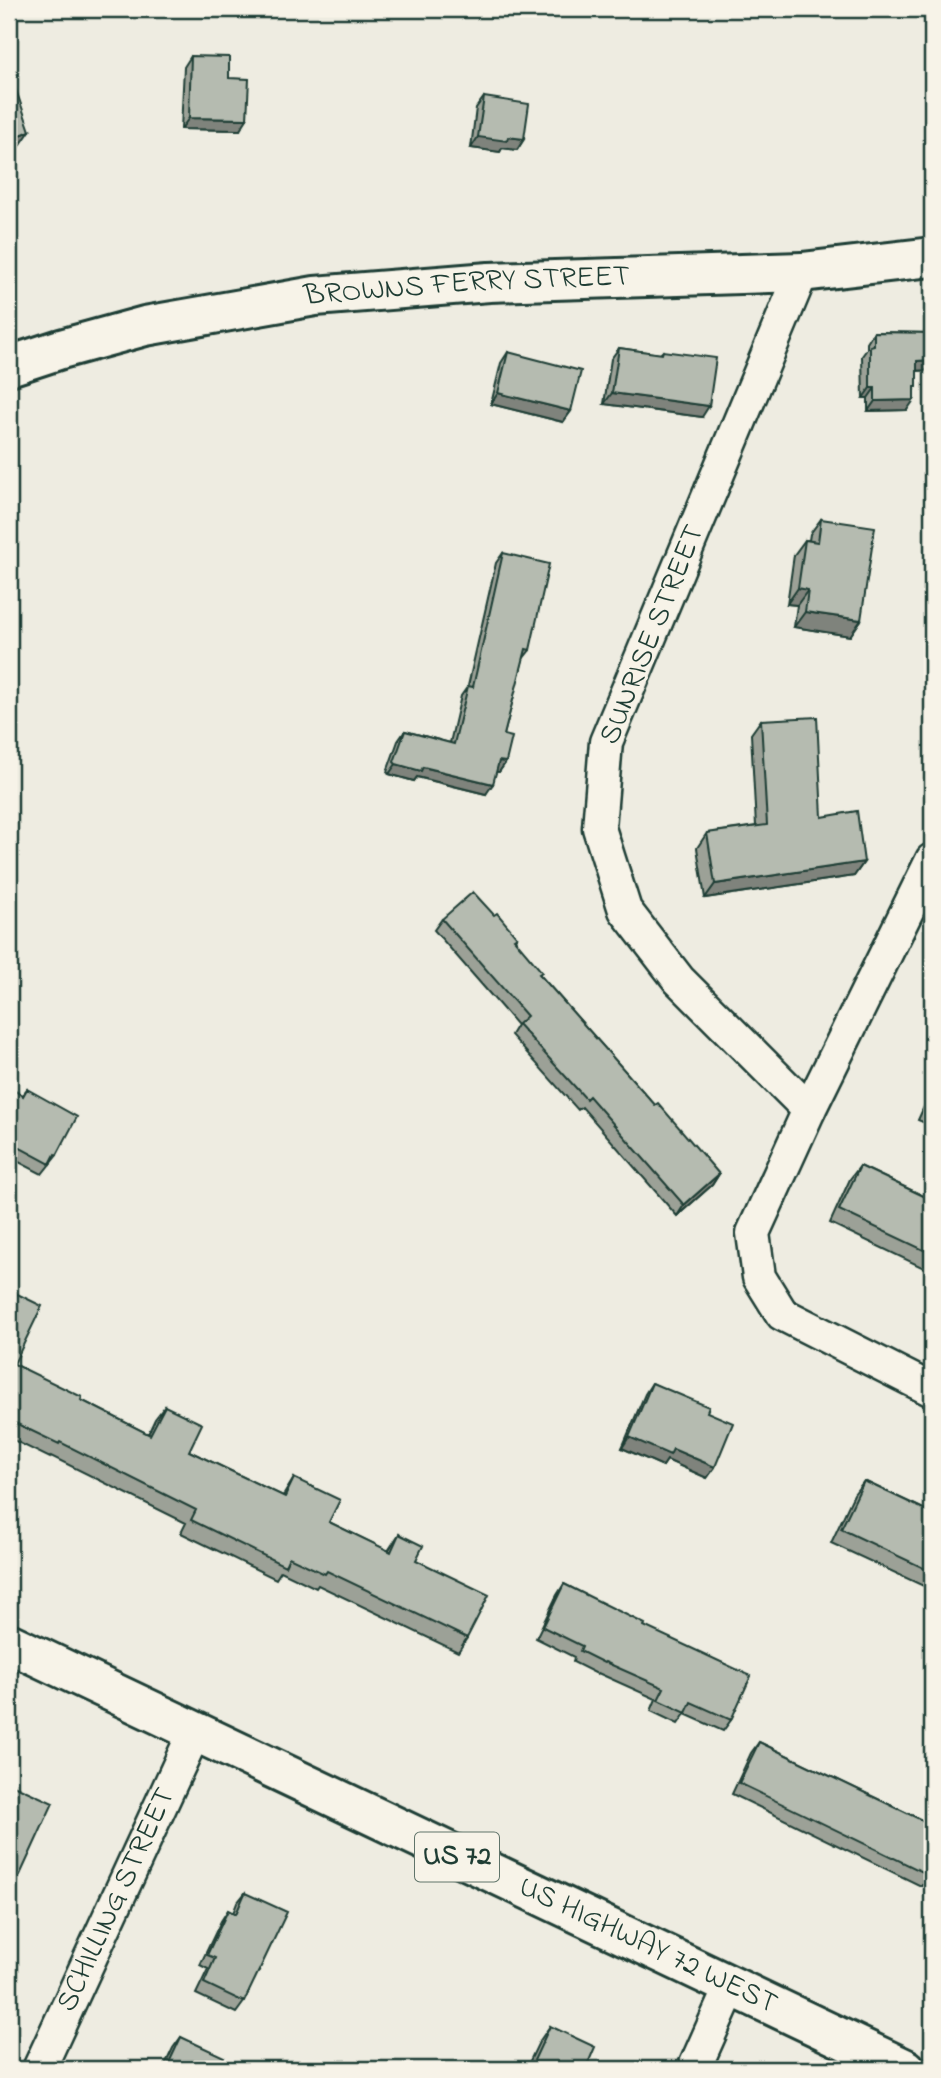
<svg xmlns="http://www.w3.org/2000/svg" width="941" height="2078" viewBox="0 0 941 2078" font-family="'Indie Flower',sans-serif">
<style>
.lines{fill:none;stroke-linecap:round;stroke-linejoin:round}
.minor-casing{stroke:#1f3d34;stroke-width:37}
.tertiary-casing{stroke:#1f3d34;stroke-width:44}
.trunk-casing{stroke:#1f3d34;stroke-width:44}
.minor{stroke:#f7f3e8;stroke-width:32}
.tertiary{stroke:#f7f3e8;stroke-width:38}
.trunk{stroke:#f7f3e8;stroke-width:38}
.wall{fill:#9ca197;stroke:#1f3d34;stroke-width:2}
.shaded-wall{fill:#7f837b;stroke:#1f3d34;stroke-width:2}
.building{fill:#b5bbb0;stroke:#1f3d34;stroke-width:2}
.labels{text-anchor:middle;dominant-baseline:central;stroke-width:6;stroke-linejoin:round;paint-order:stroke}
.shield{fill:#f7f3e8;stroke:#60746a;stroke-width:2}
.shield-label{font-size:28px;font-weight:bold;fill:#1f3d34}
.street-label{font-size:30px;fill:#1f3d34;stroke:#f7f3e8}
</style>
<rect width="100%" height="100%" fill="#eeece1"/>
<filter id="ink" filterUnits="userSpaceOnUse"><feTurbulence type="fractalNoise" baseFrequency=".0143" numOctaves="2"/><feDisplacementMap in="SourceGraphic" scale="14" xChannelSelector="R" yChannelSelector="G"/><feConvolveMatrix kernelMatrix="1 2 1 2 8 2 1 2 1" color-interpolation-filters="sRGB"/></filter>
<g filter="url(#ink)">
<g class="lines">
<defs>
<g id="minor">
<path d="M802,272L606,742L599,828L625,910L679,980L809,1110"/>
<path d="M932,860L809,1110L753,1233L759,1277L782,1314L932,1390"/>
<path id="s1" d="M39,2069L194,1733"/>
<path d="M694,2069L731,1986"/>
</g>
<g id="tertiary">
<path id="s2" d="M9,366L61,349L145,326L315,296L489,282L802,272L932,257"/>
</g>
<g id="trunk">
<path id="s3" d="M9,1643L906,2069"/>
</g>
</defs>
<use href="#minor" class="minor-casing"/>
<use href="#tertiary" class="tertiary-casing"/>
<use href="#trunk" class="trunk-casing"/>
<use href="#minor" class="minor"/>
<use href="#tertiary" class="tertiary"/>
<use href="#trunk" class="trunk"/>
</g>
<path class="wall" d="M191,56L229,78L240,130L181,129L184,67Z
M484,97L524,139L517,150L502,148L500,152L471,148L476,108Z
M874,332L932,333V370L917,371L914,391L907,410L868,411V398H863L862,356L867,349V343Z
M619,348L660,354L663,351L702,417L604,404L611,359Z
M508,352L571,411L563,422L491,404L501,363Z
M821,519L861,620L850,636L794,627L797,605L787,604L794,555L805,540H809L810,534Z
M503,553L530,650L523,659L504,735L506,762L499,772H496L486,794L417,777L414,781L389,774L387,772L398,741L405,731L450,743L461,696L468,686L496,563Z
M761,720L822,817L864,862L854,876L705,898L697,848L707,833L756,826L751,734Z
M442,919L517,937L515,940L540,975L655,1105L719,1174L712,1185L677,1216L582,1107L578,1110L511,1035L517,1025L434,930Z
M27,1089L57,1155L42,1174L9,1157V1099L15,1091L22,1095Z
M932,1089V1126L918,1120Z
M860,1166L932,1200V1272L830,1223L850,1179Z
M9,1290L14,1364L81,1400L148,1434L155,1419L165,1406L189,1451L283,1496L294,1478L329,1522L388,1551L399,1534L467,1638L458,1652L318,1585L316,1588L281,1571L276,1579L181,1533L186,1523L51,1456L50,1458L9,1438Z
M652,1383L707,1412L715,1467L707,1478L667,1460L663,1466L622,1448L645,1394Z
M864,1481L932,1513V1590L831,1543L854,1494Z
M564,1584L644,1626L731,1720L723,1731L685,1714L678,1724L651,1711L656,1699L598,1673L597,1674L573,1662L574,1657L536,1638L557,1595Z
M759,1742L932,1825V1889L922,1884L921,1886L732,1794L751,1753Z
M9,1783L14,1888L9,1895Z
M245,1893L244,2002L236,2013L196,1994L208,1969L200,1965L221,1921L228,1910L233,1913L237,1903Z
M550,2026L586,2068L588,2069H526L539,2042Z
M181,2037L219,2069H163L173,2048Z"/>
<path class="shaded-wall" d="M189,118L247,119L240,130L181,129Z
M30,131L19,147L9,151V140Z
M478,137H508L524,139L517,150L502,148L500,152L471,148Z
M932,360V370L909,371L917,361Z
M870,388H875L868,398H863Z
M498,393L571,411L563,422L491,404Z
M612,393L709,406L702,417L604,404Z
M914,400L907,410L868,411L875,401Z
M798,588L808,590L797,605L787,604Z
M805,612L861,620L850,636L794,627Z
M499,761L506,762L499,772L492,771Z
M396,764L423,767L493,784L486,794L417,777L414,781L389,774Z
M864,862L854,876L705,898L715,884Z
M719,1174L712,1185L677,1216L684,1205Z
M629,1437L673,1449L715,1467L707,1478L667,1460L663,1466L622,1448Z"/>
<path class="building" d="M191,56L229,57V78L249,79L247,119L189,118Z
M16,90L30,131L9,140V93Z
M484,97L529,104L524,139L508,137L507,141L478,137Z
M874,332L932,333V360L917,361V387H914V400L875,401V388H870V346L874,345Z
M619,348L662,354L663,351L716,358L709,406L612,393Z
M508,352L581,371L571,411L498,393Z
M821,519L875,527L861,620L805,612L808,590L798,588L805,540L818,542Z
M503,553L549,564L530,650L526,649L504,735L512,737L506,762L499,761L493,784L423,767L421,771L396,764L394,762L405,731L454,744L468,686L473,687Z
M817,717L822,817L857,811L864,862L715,884L707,833L767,825L761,720Z
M473,892L494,915L497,913L517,937L514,939L542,972L539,974L655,1105L658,1103L719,1174L684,1205L589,1096L586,1099L518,1024L527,1016L442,919Z
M27,1089L77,1117L57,1155L55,1154L50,1164L9,1142V1102L15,1091L23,1096Z
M932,1095V1112L926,1109Z
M860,1166L932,1200V1254L839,1210Z
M9,1290L42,1306L14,1364L82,1397L81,1400L150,1435L165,1406L202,1424L189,1451L285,1497L294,1478L340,1500L329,1522L391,1552L399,1534L423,1546L416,1560L489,1595L467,1638L327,1571L325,1574L289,1557L285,1566L191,1520L196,1510L60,1442L59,1444L9,1420Z
M652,1383L709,1407L707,1412L733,1423L715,1467L673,1449L670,1455L629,1437Z
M864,1481L932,1513V1572L841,1529Z
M564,1584L645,1624L644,1626L751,1676L731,1720L691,1702L686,1713L658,1700L664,1688L605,1662L604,1663L580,1651L582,1646L543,1627Z
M759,1742L932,1825V1875L930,1873L929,1875L739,1783Z
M9,1783L53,1803L14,1888L9,1885Z
M245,1893L287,1912L244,2002L204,1983L215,1958L207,1955L228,1910L236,1914Z
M550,2026L595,2047L586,2068L588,2069H530Z
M181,2037L224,2057L219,2069H166Z"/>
</g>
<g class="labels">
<rect class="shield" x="415" y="1832.5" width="84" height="49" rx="5"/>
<g class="shield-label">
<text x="457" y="1857">US 72</text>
</g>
<g class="street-label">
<text stroke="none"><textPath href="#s2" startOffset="467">BROWNS FERRY STREET</textPath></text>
<text transform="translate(653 635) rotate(-68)">SUNRISE STREET</text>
<text stroke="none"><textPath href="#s1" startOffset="186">SCHILLING STREET</textPath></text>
<text stroke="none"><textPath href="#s3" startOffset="707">US HIGHWAY 72 WEST</textPath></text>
</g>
</g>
<rect width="941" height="2078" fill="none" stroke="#f7f3e8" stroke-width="35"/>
<rect x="18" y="18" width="906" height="2043" fill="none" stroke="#1f3d34" stroke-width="2.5" filter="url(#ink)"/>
</svg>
